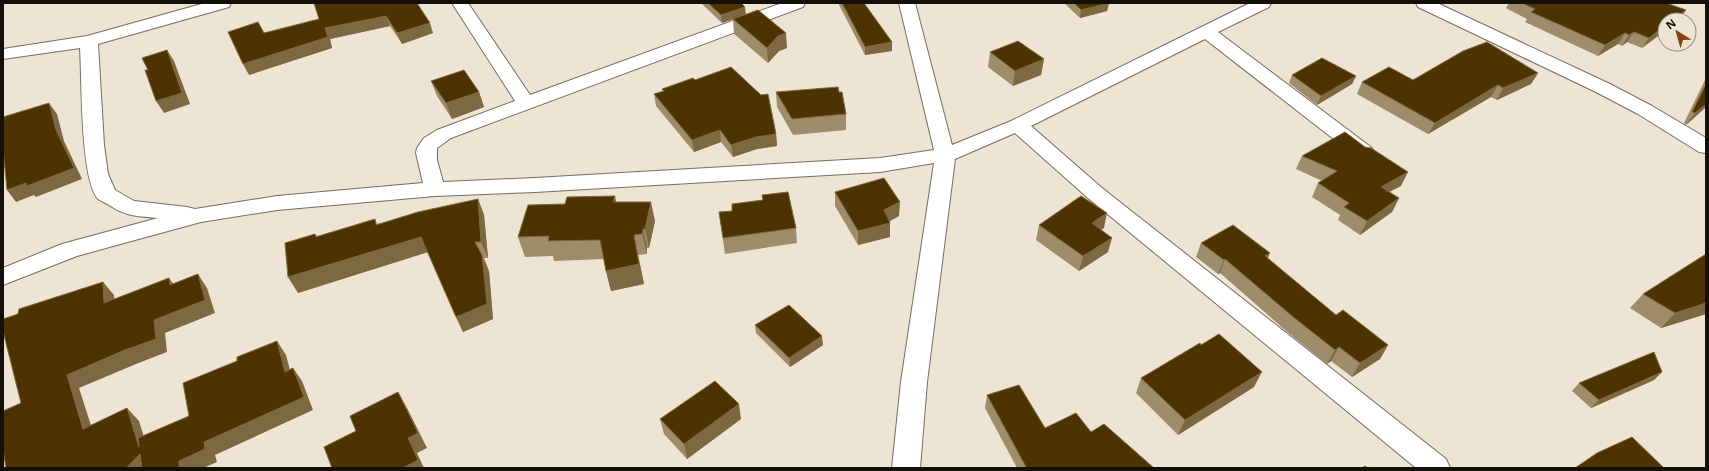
<svg xmlns="http://www.w3.org/2000/svg" width="1709" height="471" viewBox="0 0 1709 471" font-family="'Noto Sans',sans-serif">
<style>
.lines{fill:none;stroke-linecap:round;stroke-linejoin:round}
.street-casing{stroke:#766c5f;stroke-width:2}
.street{fill:#fff;fill-rule:evenodd}
.wall{fill:#9e8c6b}
.shaded-wall{fill:#7d6841}
.building{fill:#4d3302;stroke:#7d6841}
</style>
<rect width="100%" height="100%" fill="#eee4d4"/>
<g class="lines">
<defs>
<path id="street" d="M205,3H231L229,7L98,44L104,145L108,174L115,190L134,201L187,207L195,209L277,196L423,183L416,153L417,148L424,138L437,130L515,101L452,3H468L530,95L782,3H805L803,7L451,138L437,148V160L443,182L535,178L880,158L934,150L899,3H915L952,145L1011,121L1250,3H1271L1269,7L1218,32L1372,148L1375,153L1372,158L1365,159L1358,158L1205,39L1031,126L1102,188L1446,459L1450,468H1416L1088,198L1015,133L955,159L927,382L920,468H892L901,382L934,163L880,172L535,192L435,196L277,210L201,222L124,243L77,256L3,285V268L62,244L158,218C138,216 127,217 109,205C106,203 101,201 98,199C80,179 82,78 80,48L3,59V49L87,36Z
M1416,3H1437L1610,84L1652,106L1706,138V153L1699,152L1638,114L1596,92L1418,7Z"/>
</defs>
<use href="#street" class="street-casing"/>
<use href="#street" class="street"/>
</g>
<path class="wall" d="M417,3L433,33L402,44L390,26L330,39L332,48L249,75L264,33Z
M701,3H741L746,15L787,48L779,51L768,63L734,34L733,19L722,23Z
M838,3H864L892,51L865,55Z
M1064,3H1109L1107,11L1080,18Z
M1509,3H1666L1686,10L1679,20H1665L1642,48L1627,42L1622,46L1618,44L1598,56L1525,22L1527,19L1506,8Z
M990,52L1044,59L1041,75L1013,86L988,67Z
M1538,73L1531,84L1497,100L1491,97L1428,134L1357,94L1362,82Z
M1292,75L1356,76L1352,84L1317,105L1289,83Z
M1706,78V107L1686,125L1684,123Z
M695,80L776,134L777,146L757,149L733,157L721,142L694,152L656,106L654,94L663,91L662,89Z
M431,81L479,92L484,107L452,119L437,96Z
M776,92L846,114V130L793,135L777,107Z
M1302,156L1401,186L1389,192L1399,198L1392,212L1360,235L1338,220L1340,215L1312,197L1318,183L1322,181L1296,169Z
M835,192L899,216L890,221V237L858,245L835,206Z
M762,195L796,228L797,243L725,254L719,212L732,211L763,200Z
M478,199L484,215L488,258H484L489,271L493,319L463,332L428,252L298,293L315,234L317,236L375,219L377,224Z
M616,202L655,221L649,248H647V254L638,255L644,284L611,291L606,271L604,259L554,261L553,256L525,257L518,237Z
M1039,225L1104,228L1101,229L1108,252L1079,271L1036,240Z
M1201,243L1268,258L1336,315L1388,345L1380,359L1352,377L1331,361L1327,364L1285,330L1220,273L1218,274L1196,257Z
M1643,294L1706,314L1661,328L1630,308Z
M755,325L823,345L790,367L756,333Z
M1662,372L1654,380L1591,408L1572,391L1579,383Z
M1141,378L1254,387L1178,435L1136,393Z
M987,395L1045,428L1091,432L1154,468H1017L985,408Z
M660,419H741L687,459L664,434Z"/>
<path class="shaded-wall" d="M1109,3L1107,11L1080,18L1081,10Z
M745,7L746,15L722,23L721,15Z
M1686,10L1679,20H1673Z
M386,16L390,26L330,39L332,48L249,75L243,64L325,28Z
M430,23L433,33L402,44L397,33Z
M1665,26V31L1642,48L1649,38Z
M1634,32L1627,42L1622,46L1629,35Z
M786,33L787,48L779,51L768,63L767,48L778,36Z
M1625,33L1618,44L1598,56L1605,45Z
M892,42V51L865,55V47Z
M167,50L174,61L190,104L164,113L156,101Z
M1044,59L1041,75L1013,86L1015,71Z
M1538,73L1531,84L1497,100L1503,88Z
M1356,76L1352,84L1317,105L1321,96Z
M1498,85L1491,97L1428,134L1435,123Z
M479,92L484,107L452,119L446,103Z
M49,103L57,114L64,141L82,179L36,197L34,195L16,202L7,190Z
M1706,104V107L1686,125L1695,113Z
M720,130L721,142L694,152L692,140Z
M776,134L777,146L757,149L733,157L731,145L756,137Z
M1408,172L1401,186L1373,200L1381,187Z
M615,196L619,216L613,202Z
M1399,198L1392,212L1360,235L1367,221Z
M478,199L484,215L488,258L481,242Z
M651,202L655,221L649,248L645,229Z
M900,202L899,216L884,224L890,223V237L858,245V231L884,210Z
M1107,213L1104,228L1089,238L1092,223Z
M643,229L647,248V254L642,234Z
M634,235L644,284L611,291L606,271Z
M421,237L428,252L298,293L288,277Z
M1112,238L1108,252L1079,271L1083,256Z
M1270,253L1264,267L1265,256Z
M482,255L489,271L493,319L463,332L456,317Z
M1225,259L1220,273L1218,274L1224,260Z
M198,274L207,288L215,313L165,333L167,352L136,364L79,388L96,441L83,429L67,375L125,350Z
M169,278L179,292L170,285Z
M103,282L114,295L115,316L104,303Z
M1706,303V314L1661,328L1675,313Z
M822,336L823,345L790,367L789,358Z
M277,341L286,355L294,385L285,372Z
M1388,345L1380,359L1352,377L1360,363Z
M1339,347L1331,361L1327,364L1335,350Z
M293,368L302,381L313,410L215,455L217,462L203,468H179V461L204,442Z
M1262,372L1254,387L1178,435L1185,420Z
M1662,372L1654,380L1591,408L1599,400Z
M398,392L407,408L427,448L417,453L424,468H403L408,438Z
M739,404L741,419L687,459L684,444Z
M127,408L139,421L151,459L139,447Z
M140,454L151,468H126Z"/>
<path class="building" d="M314,3H417L430,23L397,33L386,16L325,28L328,37L243,64L228,32L258,22L264,33L319,19Z
M708,3H741L745,7L721,15Z
M842,3H864L892,42L865,47Z
M1074,3H1109L1081,10Z
M1522,3H1666L1686,10L1673,20H1665V26L1649,38L1634,32L1629,35L1625,33L1605,45L1531,12L1535,9Z
M758,10L786,33L778,36L767,48L733,19Z
M1018,41L1044,59L1015,71L990,52Z
M1487,42L1538,73L1503,88L1498,85L1435,123L1362,82L1389,67L1413,80L1463,51Z
M167,50L182,93L156,101L145,70H148L142,58Z
M1322,58L1356,76L1321,96L1292,75Z
M731,67L761,95L768,94L776,134L756,137L731,145L720,130L692,140L654,94L664,91L662,89L693,78L695,80Z
M464,70L479,92L446,103L431,81Z
M1706,84V104L1695,113L1692,112Z
M838,87L839,92H842L846,114L792,119L776,92Z
M49,103L56,130L74,168L27,186L26,183L7,190L3,148V117Z
M1345,132L1365,147L1371,148L1408,172L1381,187L1399,198L1367,221L1344,207L1349,203L1318,183L1337,171L1302,156Z
M884,178L900,202L884,210L890,223L858,231L835,192Z
M788,192L796,228L723,238L719,212L732,211V204L763,200L762,195Z
M615,196L613,202H651L645,229H643L642,234L634,235L639,264L606,271L600,240L548,241L549,236L518,237L528,205L565,204L567,197Z
M1081,196L1107,213L1092,223L1112,238L1083,256L1039,225Z
M478,199L481,242H475L482,255L487,304L456,317L421,237L288,277L285,243L315,234L316,237L375,219L376,225L418,212Z
M1233,225L1270,253L1265,256L1336,315L1343,310L1388,345L1360,363L1339,347L1335,350L1292,316L1225,259L1224,260L1201,243Z
M1706,254V303L1675,313L1643,294Z
M198,274L205,300L154,320L156,339L125,350L67,375L83,429L127,408L139,447L138,438L189,416L183,383L237,361V357L277,341L285,372L293,368L304,397L204,442L205,449L179,461V468H142L140,454L126,468H6L3,449V411L21,403L3,331V319L18,314L19,309L103,282L104,303L169,278L170,285Z
M789,305L822,336L789,358L755,325Z
M1219,334L1262,372L1185,420L1141,378L1200,343L1201,345Z
M1654,352L1662,372L1599,400L1579,383Z
M715,381L739,404L684,444L660,419Z
M1019,385L1045,428L1076,413L1091,432L1104,424L1154,468H1025L1026,467L987,395Z
M398,392L418,433L408,438L418,460L403,468H332L324,447L356,431L350,416Z
M1632,437L1664,468H1575L1597,453Z
M1365,466L1368,468H1362Z"/>
<rect width="1709" height="471" fill="none" stroke="#13100a" stroke-width="8"/>
<g transform="translate(1677 32) rotate(323)"><circle r="19" fill="#eee4d4" stroke="#968f83"/>
<path d="M0-3L7 15L0 10L-7 15Z" fill="#844113"/>
<text y="-6" font-size="11" font-weight="bold" text-anchor="middle" fill="#13100a">N</text>
</g>
</svg>
